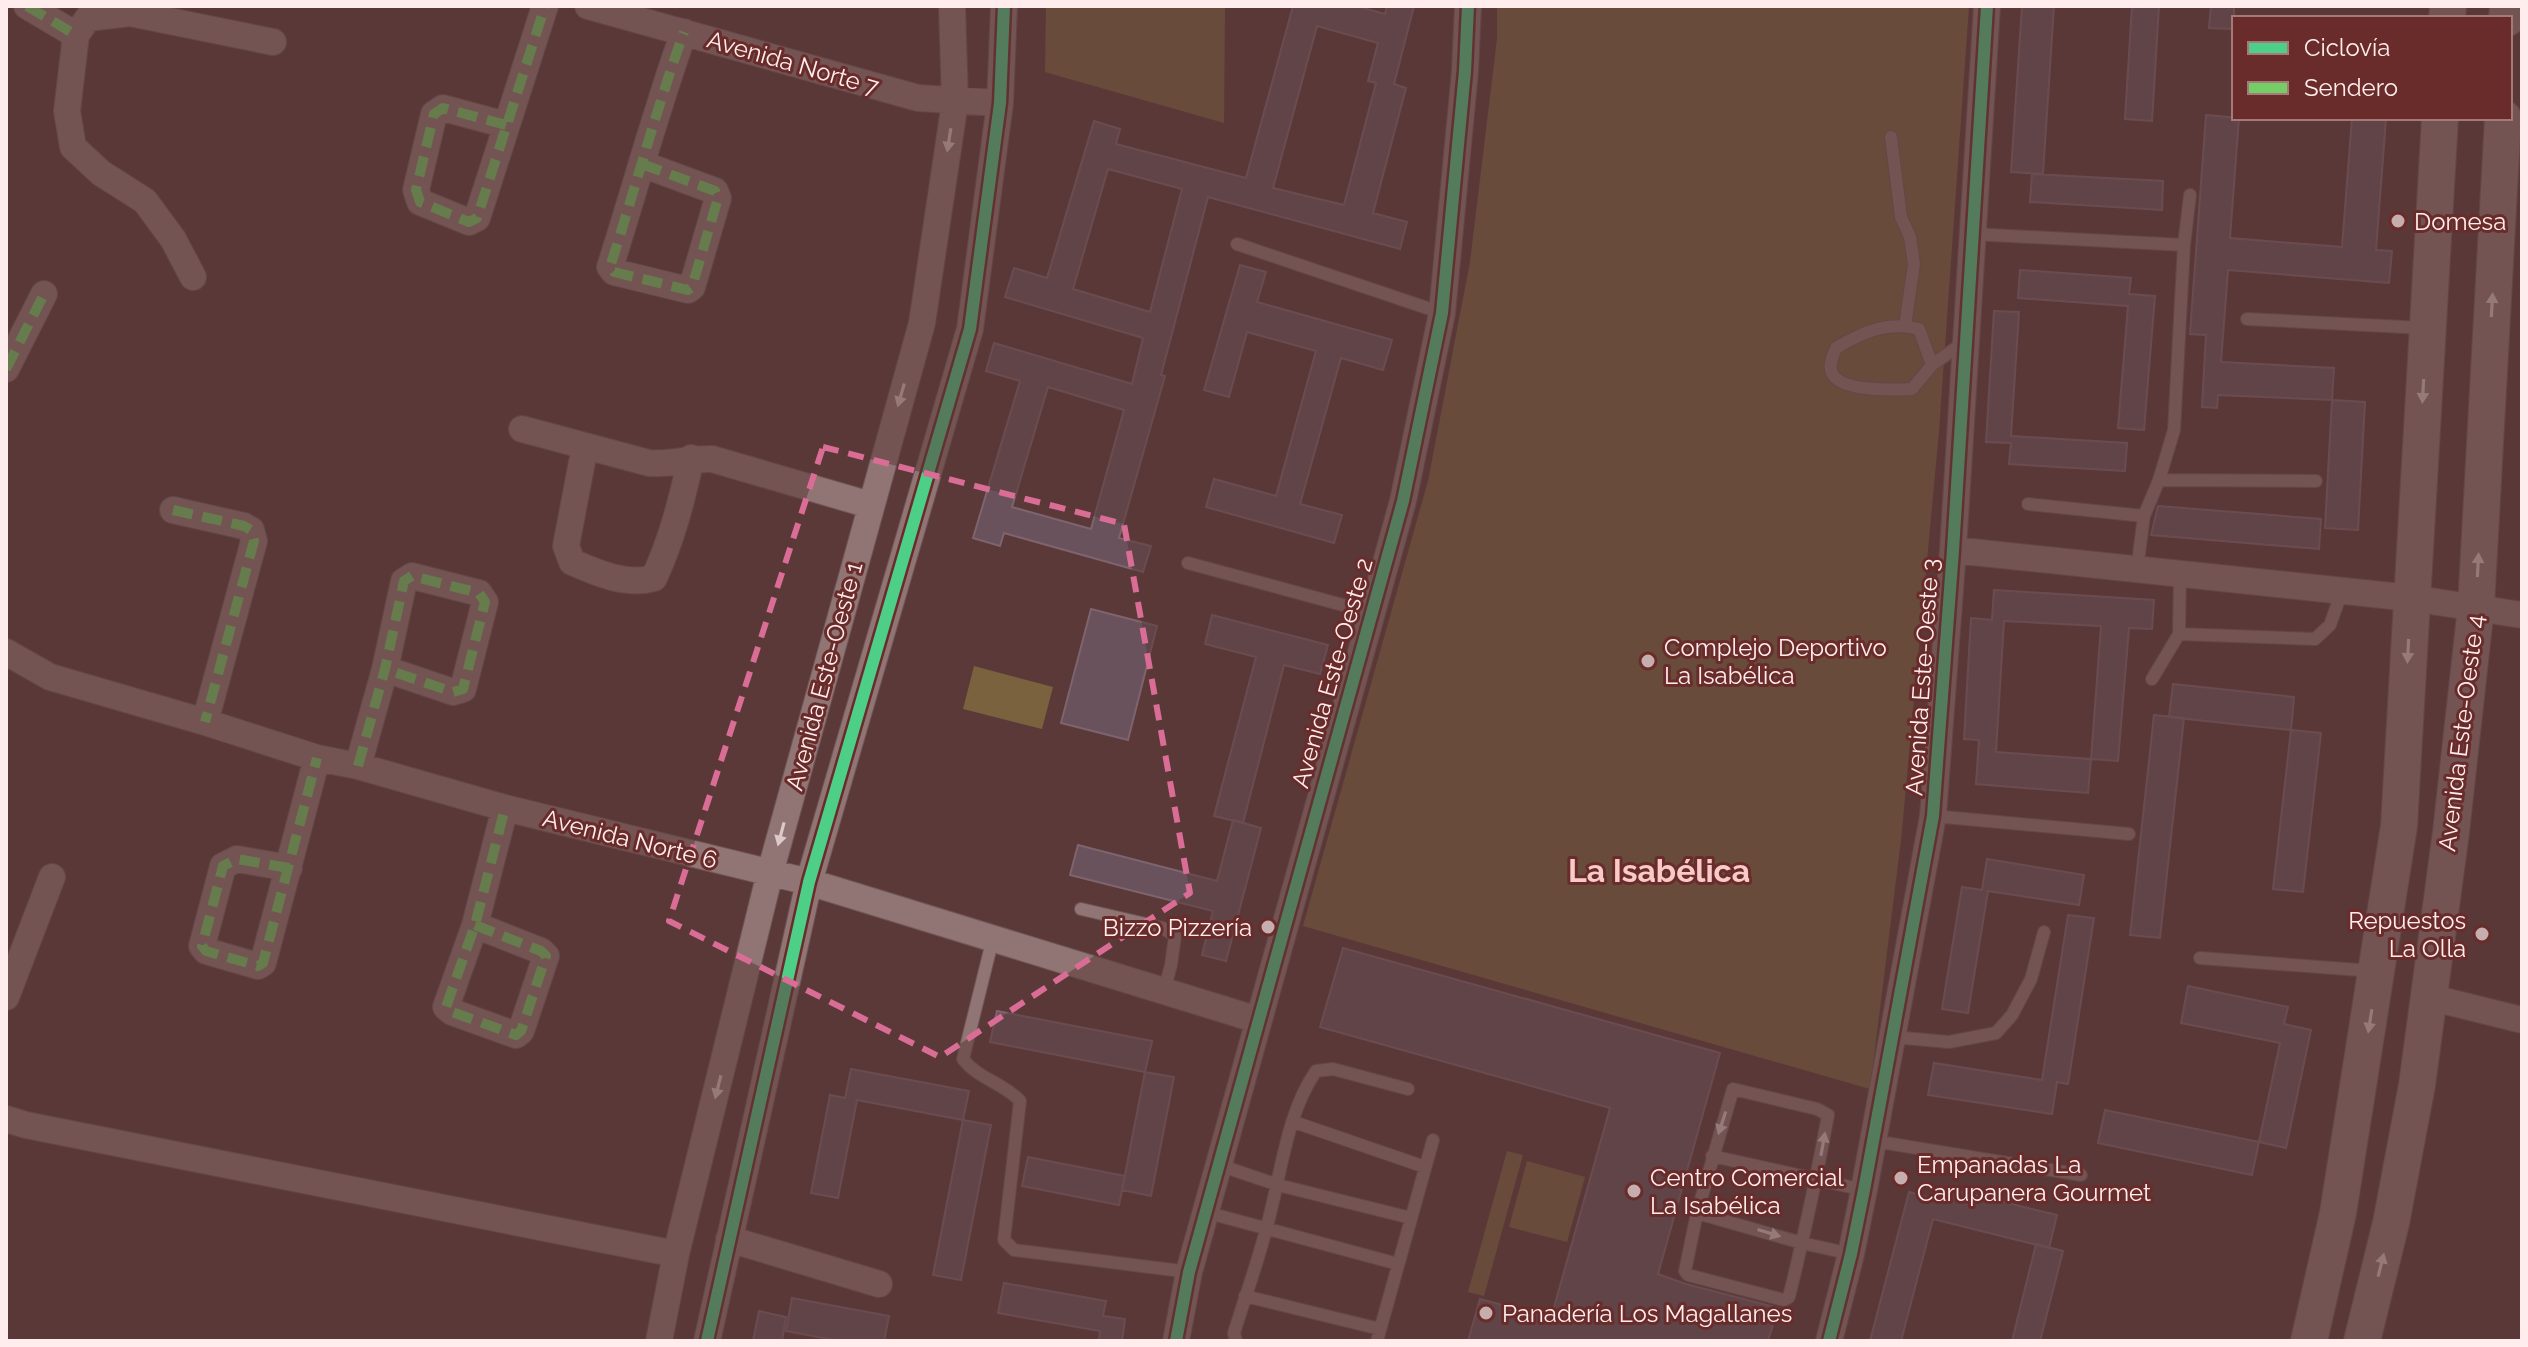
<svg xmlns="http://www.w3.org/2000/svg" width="2528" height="1347" viewBox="0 0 2528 1347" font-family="Raleway,sans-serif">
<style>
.green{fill:#79623d}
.building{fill:#69525b;stroke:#7d646e;stroke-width:2;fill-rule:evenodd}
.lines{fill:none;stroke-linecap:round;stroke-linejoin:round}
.service-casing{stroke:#705757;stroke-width:14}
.minor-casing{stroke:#705757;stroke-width:28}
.secondary-casing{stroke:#705757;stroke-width:38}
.service{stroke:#907574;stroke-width:12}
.minor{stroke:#907574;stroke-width:26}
.secondary{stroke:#907574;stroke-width:36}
.quiet{stroke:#74ce65;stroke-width:10;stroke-dasharray:20 10;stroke-linecap:butt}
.cycleway-casing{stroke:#692c2b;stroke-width:17}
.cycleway{stroke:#4dcf88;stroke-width:12}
.oneway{fill:#ddc9c8}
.marked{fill:none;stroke:#da6d95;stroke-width:6;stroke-dasharray:16 10;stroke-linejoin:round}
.poi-dot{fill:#c5aead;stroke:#692c2b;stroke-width:3}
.labels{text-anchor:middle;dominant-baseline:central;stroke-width:6;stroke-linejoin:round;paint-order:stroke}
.street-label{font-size:24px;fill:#feedec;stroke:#692c2b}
.poi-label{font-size:24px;fill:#feedec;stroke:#692c2b;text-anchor:start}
.district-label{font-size:32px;font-weight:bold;fill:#f9cbc8;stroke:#692c2b}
</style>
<rect width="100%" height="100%" fill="#5b3939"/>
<path class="green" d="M1046,6H1225L1224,123L1045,72Z
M1497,6H1969L1939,431L1901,840L1870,1089L1303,926L1428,481L1470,262L1497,39Z
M974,666L1053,687L1042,729L963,709Z
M1507,1151L1523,1155L1484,1296L1468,1292Z
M1527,1161L1585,1177L1567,1242L1509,1227Z"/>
<path class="building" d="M1293,6H1356L1385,14L1387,6H1414L1394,84L1406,88L1373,213L1407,222L1400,249L1208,197L1161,375L1165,376L1119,538L1151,546L1143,572L1004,533L1000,546L973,538L1020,381L986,371L994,343L1132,384L1143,338L1005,297L1014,268L1047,278L1094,121L1120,129L1116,144L1246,178ZM1317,26L1378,43L1368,81L1376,83L1344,205L1273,188ZM1108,169L1182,189L1150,312L1073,289ZM1048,387L1124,410L1091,529L1012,507Z
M2022,6H2054L2043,174L2011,172Z
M2132,6H2159L2152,121L2125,119Z
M2211,6H2234V29L2209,28Z
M2206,115L2239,118L2230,238L2342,247L2352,118H2386L2376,250L2392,251L2389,283L2228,270L2221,362L2334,368L2332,400L2218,395L2217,408L2202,407L2206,335L2190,334Z
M2032,174L2163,181L2162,210L2030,202Z
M1240,265L1266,272L1257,302L1392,340L1383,370L1341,358L1300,504L1342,515L1334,543L1206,507L1214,479L1276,496L1316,351L1247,332L1229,397L1204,390Z
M2020,270L2131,278L2129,294L2155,296L2144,430L2118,428L2128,306L2018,298Z
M1994,311L2019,312L2011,436L2127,443L2125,471L2009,464L2011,443L1986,442Z
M2332,400L2365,402L2358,530L2325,528Z
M2158,506L2321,519L2319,549L2151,535Z
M1994,590L2154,600L2152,629L2129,628L2118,761L2091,759L2088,793L1976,784L1979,740L1964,739L1971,618L1992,620ZM2004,621L2101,626L2091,759L1996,752Z
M1091,609L1157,626L1128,740L1061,723Z
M1212,615L1328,645L1320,674L1284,665L1243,823L1214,816L1256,657L1205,644Z
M2173,684L2294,697L2291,730L2169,717Z
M2154,715L2184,718L2160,938L2130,935Z
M2291,730L2321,733L2303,892L2273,889Z
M1233,820L1261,828L1226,961L1202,955L1213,911L1070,875L1078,845L1217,881Z
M1987,859L2084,875L2079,905L1988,891L1968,1013L1942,1009L1962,887L1982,890Z
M2068,915L2094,918L2068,1084L2057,1082L2052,1114L1928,1095L1934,1063L2042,1080Z
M1343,948L1720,1053L1658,1274L1686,1284L1778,1308L1768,1341H1468L1480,1299L1551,1318L1610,1108L1320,1027Z
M2188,986L2288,1007L2284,1024L2311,1030L2286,1148L2259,1142L2280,1043L2181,1023Z
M997,1011L1152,1041L1145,1072L990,1042Z
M851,1069L969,1091L963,1120L857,1100L838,1198L811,1193L830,1095L845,1098Z
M1145,1072L1174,1077L1151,1196L1122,1190Z
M2105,1110L2259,1142L2252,1175L2098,1143Z
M963,1120L991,1125L961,1280L933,1275Z
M1028,1157L1125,1176L1119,1205L1022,1186Z
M1954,1190L2057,1215L2049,1248L1933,1219L1901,1341H1870L1909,1192L1950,1203Z
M2036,1244L2063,1251L2040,1341H2012Z
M1004,1283L1106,1301L1103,1316L1125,1319L1122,1341H1099L1100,1331L998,1313Z
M792,1298L889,1316L884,1341H839L786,1331Z
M759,1311L786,1317L782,1341H753Z"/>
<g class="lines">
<defs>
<path id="service" d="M1891,137L1901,217L1910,237L1914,264L1905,326
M1972,234L2184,245
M1237,244L1442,313
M2247,319L2424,328
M1932,365L1919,329C1887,321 1863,332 1836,348C1833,356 1828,365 1832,373C1840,392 1894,390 1912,389L1932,365L1964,342
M2159,480L2316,481
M2028,504L2144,516L2137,569
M2144,516L2159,480L2174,430L2184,245L2190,195
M1188,563L1372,613
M2179,634L2315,639L2330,625L2342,591
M2152,679L2179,634L2180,574
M1933,816L2129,834
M1081,909L1163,928L1175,936L1171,965L1164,991
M993,938L963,1059C978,1079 1004,1083 1020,1101L1004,1240L1014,1250L1189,1272
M2200,958L2373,971
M1893,1037L1949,1042L1996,1033L2012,1015L2031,979L2044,932
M1294,1122L1425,1167
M1874,1141L2081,1175
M1712,1156L1864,1190
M1219,1165L1278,1185L1411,1218
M1205,1212L1398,1264
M1697,1213L1685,1271L1688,1275L1784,1300L1789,1297C1804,1236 1817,1176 1828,1115L1817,1109L1733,1089L1697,1213L1802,1243L1851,1254
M1245,1296L1380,1329
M1236,1341L1234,1333C1245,1297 1258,1262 1267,1226C1281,1176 1286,1114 1316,1071L1333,1069L1408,1089
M1377,1341L1433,1140"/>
<path id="minor" d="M27,6L76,35
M588,6L918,98L1000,103
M506,125L443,108L434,114L416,190L420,202L469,222L477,218L545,6
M642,164L715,191L718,198L692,287L688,290L614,272L610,267C635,189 656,110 684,32
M193,277L173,239L145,201L101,173L73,147L67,111L76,35L88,18L130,13L273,42
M6,369L44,294
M522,429L649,463C670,465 690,458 712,459L870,505
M585,446L566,546L572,562C597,573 627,586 654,578C672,539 682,500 691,458
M173,510L244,526L251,530L254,541L205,722
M1953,550L2411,598L2522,615
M6,652L50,677L205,722L317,758L358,766L505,808L809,882L1258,1020
M358,766L385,669L404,581L412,576L479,593L485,602L463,689L453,692L385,669
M289,868L237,859L223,866L202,946L206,951L258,966L263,963L317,758
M475,925L541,951L546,956L521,1031L516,1035L452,1012L446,1007L475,925L505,808
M6,997L52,877
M2429,997L2522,1020
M6,1119L26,1125L676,1254
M729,1239L879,1284
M659,1341L676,1254L770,873L922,323L955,102L952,6
M707,1341L809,882L970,329L1000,103L1004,6
M1176,1341L1189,1272L1403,501L1442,313L1465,71L1468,6
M1829,1341L1851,1254L1864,1190L1933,816L1953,550L1987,6"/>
<path id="secondary" d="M2447,18L2448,6
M2507,18L2508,6
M2309,1341L2338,1213L2399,826L2440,118
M2362,1341L2391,1223L2417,1085L2451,832L2476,607L2503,118"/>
</defs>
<use href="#service" class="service-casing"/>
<use href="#minor" class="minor-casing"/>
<use href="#secondary" class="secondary-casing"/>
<use href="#service" class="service"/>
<use href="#minor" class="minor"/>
<use href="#secondary" class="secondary"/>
<path class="quiet" d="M27,6L76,35
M506,125L443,108L434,114L416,190L420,202L469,222L477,218L545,6
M642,164L715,191L718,198L692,287L688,290L614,272L610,267C635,189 656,110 684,32
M6,369L44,294
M173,510L244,526L251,530L254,541L205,722
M358,766L385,669L404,581L412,576L479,593L485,602L463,689L453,692L385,669
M289,868L237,859L223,866L202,946L206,951L258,966L263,963L317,758
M475,925L541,951L546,956L521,1031L516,1035L452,1012L446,1007L475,925L505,808"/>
<defs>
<path id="cycleway" d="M707,1341L809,882L970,329L1000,103L1004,6
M1176,1341L1189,1272L1403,501L1442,313L1465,71L1468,6
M1829,1341L1851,1254L1864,1190L1933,816L1953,550L1987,6"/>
</defs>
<use href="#cycleway" class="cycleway-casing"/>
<use href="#cycleway" class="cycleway"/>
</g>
<defs><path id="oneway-solid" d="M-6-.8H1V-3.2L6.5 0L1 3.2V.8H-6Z" transform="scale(2)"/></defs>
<g class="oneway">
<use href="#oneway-solid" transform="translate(949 140) rotate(99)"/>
<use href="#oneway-solid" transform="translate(2492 305) rotate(-87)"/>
<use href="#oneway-solid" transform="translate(2423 391) rotate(93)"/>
<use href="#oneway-solid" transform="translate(901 395) rotate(106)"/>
<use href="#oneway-solid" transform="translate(2478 565) rotate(-87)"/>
<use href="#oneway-solid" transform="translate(2408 651) rotate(93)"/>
<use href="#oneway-solid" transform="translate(781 834) rotate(105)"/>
<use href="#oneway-solid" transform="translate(2370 1021) rotate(99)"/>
<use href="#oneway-solid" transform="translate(718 1087) rotate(104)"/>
<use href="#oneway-solid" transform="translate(1722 1123) rotate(108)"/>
<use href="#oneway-solid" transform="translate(1823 1144) rotate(-80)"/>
<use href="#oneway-solid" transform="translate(1769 1233) rotate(17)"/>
<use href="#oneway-solid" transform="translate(2381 1265) rotate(-76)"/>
</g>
<path d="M0 0H2528V1347H0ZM823,447L1124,524L1190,893L940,1057L669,921Z" fill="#5b3939" fill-opacity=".55" fill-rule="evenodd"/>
<path class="marked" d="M823,447L1124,524L1190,893L940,1057L669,921Z"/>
<g class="poi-dot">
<circle cx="2398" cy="221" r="8"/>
<circle cx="1648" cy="661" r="8"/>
<circle cx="1268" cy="927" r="8"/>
<circle cx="2482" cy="934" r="8"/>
<circle cx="1901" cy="1178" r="8"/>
<circle cx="1634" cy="1191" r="8"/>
<circle cx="1486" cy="1313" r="8"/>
</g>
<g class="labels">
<g class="street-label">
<text transform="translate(793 63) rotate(16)">Avenida Norte 7</text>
<text transform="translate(1332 673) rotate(-74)">Avenida Este-Oeste 2</text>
<text transform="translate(824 676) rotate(-75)">Avenida Este-Oeste 1</text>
<text transform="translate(1922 677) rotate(-86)">Avenida Este-Oeste 3</text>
<text transform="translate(2461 733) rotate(-83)">Avenida Este-Oeste 4</text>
<text transform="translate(630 839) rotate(14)">Avenida Norte 6</text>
</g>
<g class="poi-label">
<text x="2414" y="221">Domesa</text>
<text x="1664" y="647">Complejo Deportivo<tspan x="1664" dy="28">La Isabélica</tspan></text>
<text x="2466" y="920" text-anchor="end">Repuestos<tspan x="2466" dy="28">La Olla</tspan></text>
<text x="1252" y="927" text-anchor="end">Bizzo Pizzería</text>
<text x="1917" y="1164">Empanadas La<tspan x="1917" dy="28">Carupanera Gourmet</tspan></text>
<text x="1650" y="1177">Centro Comercial<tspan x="1650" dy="28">La Isabélica</tspan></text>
<text x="1502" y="1313">Panadería Los Magallanes</text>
</g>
<g class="district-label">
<text x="1659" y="870">La Isabélica</text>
</g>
</g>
<rect width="2528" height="1347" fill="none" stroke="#feedec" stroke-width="16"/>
<rect x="2232" y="16" width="280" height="104" fill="#692c2b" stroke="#a57978" stroke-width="2"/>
<rect x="2248" y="42" width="40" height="12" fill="#4dcf88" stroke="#a57978" stroke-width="2"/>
<text x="2304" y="56" font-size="24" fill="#feedec">Ciclovía</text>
<rect x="2248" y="82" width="40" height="12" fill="#74ce65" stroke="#a57978" stroke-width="2"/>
<text x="2304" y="96" font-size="24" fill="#feedec">Sendero</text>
</svg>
